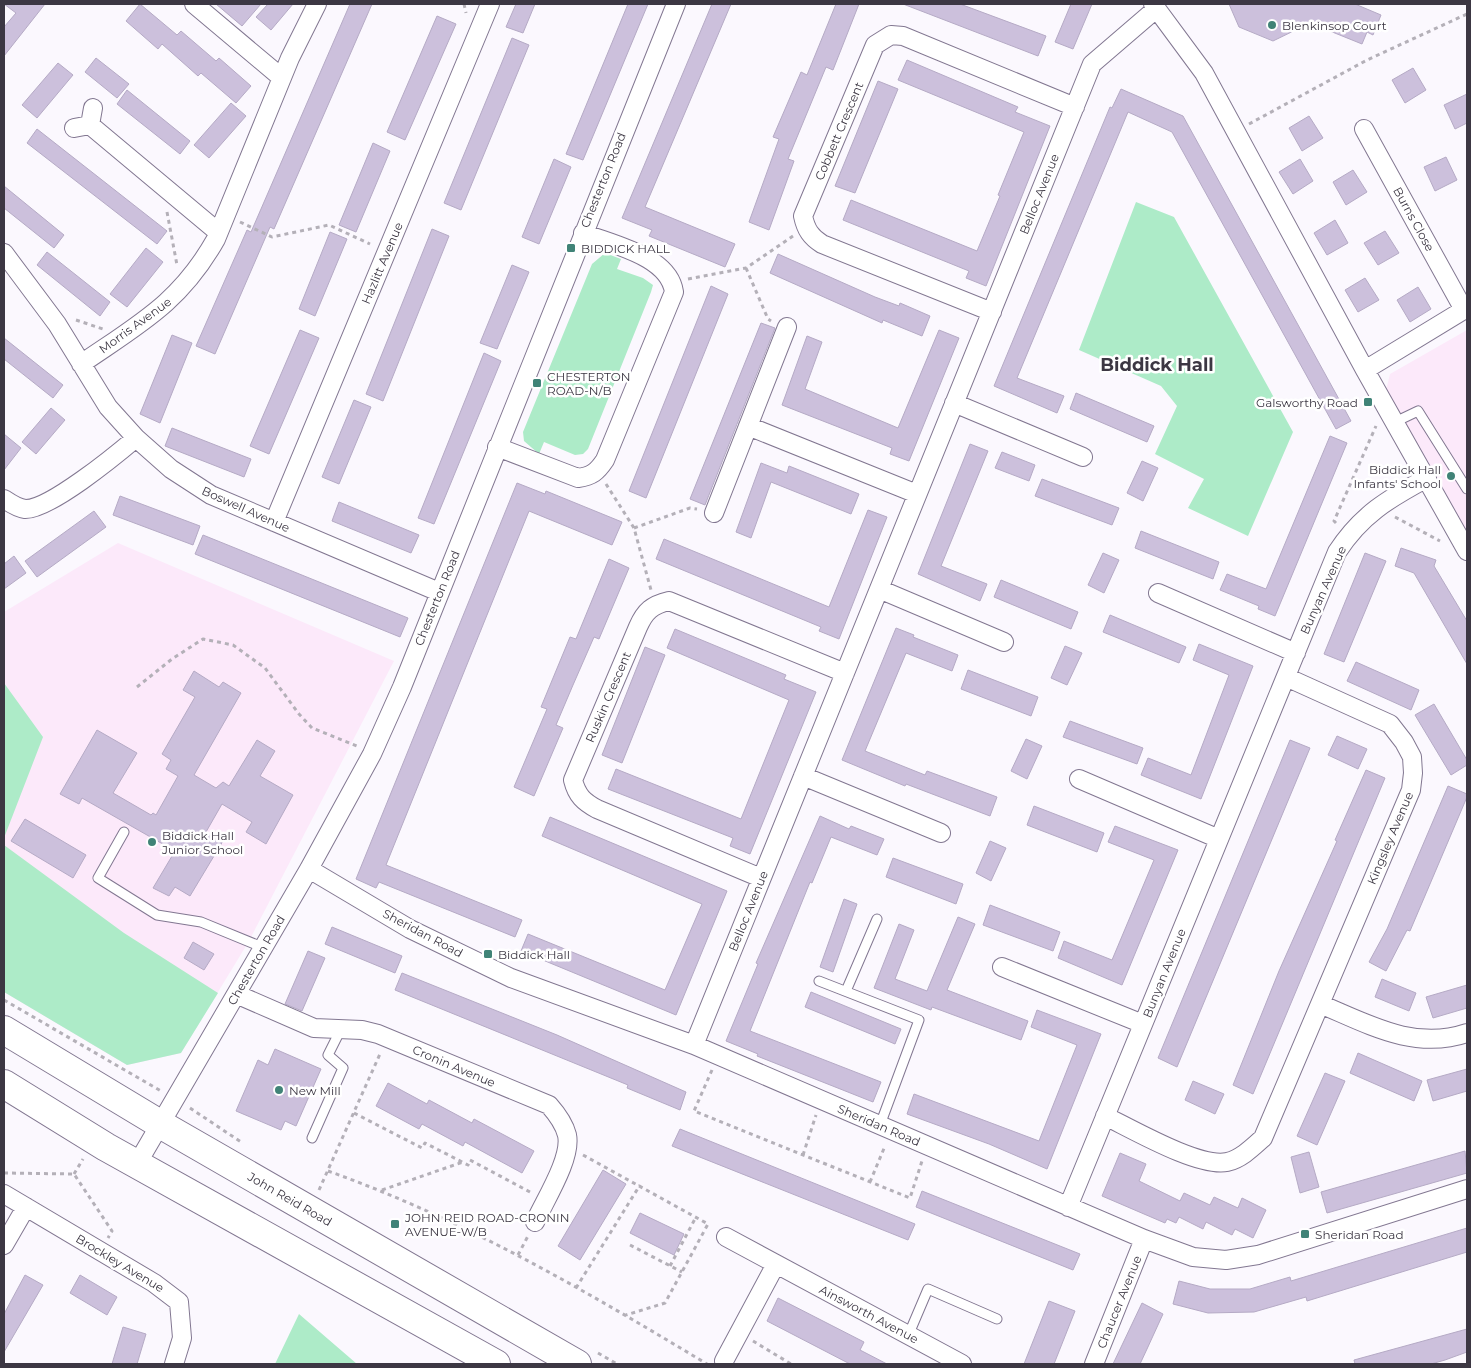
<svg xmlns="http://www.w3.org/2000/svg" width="1471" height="1368" viewBox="0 0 1471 1368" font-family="Montserrat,sans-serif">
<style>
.education{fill:#fce9fa}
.green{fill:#adebc8}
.building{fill:#ccc0dc;stroke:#b5aac5}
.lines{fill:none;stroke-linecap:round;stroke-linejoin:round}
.service-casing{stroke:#827791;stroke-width:11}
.minor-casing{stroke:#827791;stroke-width:20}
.trunk-casing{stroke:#827791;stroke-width:30}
.path{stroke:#b4b0b8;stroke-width:3;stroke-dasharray:4 4;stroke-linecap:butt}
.service{stroke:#fff;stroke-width:9}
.minor{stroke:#fff;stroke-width:18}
.trunk{stroke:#fff;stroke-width:28}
.poi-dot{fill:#408377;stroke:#fff;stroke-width:2}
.labels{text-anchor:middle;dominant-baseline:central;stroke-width:5;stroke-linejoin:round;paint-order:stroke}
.poi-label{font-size:12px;fill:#3c3743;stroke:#fff;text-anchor:start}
.street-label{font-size:12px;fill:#3c3743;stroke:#fff}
.district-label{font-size:18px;font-weight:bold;fill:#3c3743;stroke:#fff}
</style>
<rect width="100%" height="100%" fill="#fbf8fe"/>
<path class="education" d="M1467,330V535L1386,390L1390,374Z
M118,543L394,661L249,941L181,1053L127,1065L4,992V612Z"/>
<path class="green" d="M1136,202L1174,217L1293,432L1248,536L1188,508L1204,479L1155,454L1177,406L1161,386L1079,350Z
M605,253L621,259L617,269L643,278L653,285L651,292L588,449L583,454L575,455L544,442L539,454L524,441L523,432L592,264Z
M4,683L43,737L4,838Z
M4,845L124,933L218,993L181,1053L127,1065L4,992Z
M299,1314L357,1364H275Z"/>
<path class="building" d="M4,4H45L4,56V27L16,13Z
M140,4L177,35L181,31L216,61L219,58L251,86L236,103L201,73L198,76L162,44L158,49L126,21Z
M216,4H261L242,26Z
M268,4H293L271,30L256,17Z
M350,4H372L274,229L270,227L215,354L196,346L247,230L251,232Z
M516,4H535L523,33L506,27Z
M628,4H648L583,160L566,154Z
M712,4H731L645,207L735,244L725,267L649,236L652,230L622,218Z
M836,4H859L833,70L826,67L788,159L794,161L769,230L749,222L779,139L773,137L801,72L807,75Z
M903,4H960L1046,36L1038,56Z
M1071,4H1092L1073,49L1055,42Z
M1229,4H1355L1381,15L1373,35L1367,32L1362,44L1310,23L1273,41L1239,27Z
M437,16L456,24L405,140L387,132Z
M512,38L529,45L461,210L444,203Z
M96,58L129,84L117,98L85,72Z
M907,60L1018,107L1015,112L1050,126L986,286L966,278L969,271L843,220L851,200L977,251L1000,196L998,195L1024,132L898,80Z
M58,63L73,75L37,118L22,105Z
M1413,68L1426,90L1405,103L1392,80Z
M878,81L898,89L855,193L835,186Z
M1121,89L1183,116L1351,421L1336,429L1172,132L1128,112L1017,378L1064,396L1057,413L994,386L1110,107L1112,108Z
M127,90L190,141L180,154L117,104Z
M1467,94V123L1455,129L1444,105Z
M231,103L246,116L209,158L194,145Z
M1309,116L1323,138L1302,151L1289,128Z
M37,129L167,231L157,244L27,143Z
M373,143L390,151L356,232L339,225Z
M1446,157L1457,180L1435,191L1424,167Z
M554,159L571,167L539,244L522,237Z
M1300,159L1313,181L1293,194L1279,172Z
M1353,170L1367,192L1346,205L1333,182Z
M4,186L64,235L54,248L4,208Z
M1335,220L1348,243L1327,255L1314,233Z
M432,229L449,236L383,401L366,394Z
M1385,231L1399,253L1378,265L1364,243Z
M330,232L347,239L315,316L299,309Z
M146,248L163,262L127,307L110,294Z
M47,252L110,302L100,316L37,265Z
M778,254L875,297L899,306L900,303L930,316L922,336L883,320L882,323L770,273Z
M512,265L529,272L497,349L480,343Z
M1365,278L1379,300L1358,312L1345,290Z
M711,286L728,294L646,498L629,491Z
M1418,287L1431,309L1410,322L1397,300Z
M761,323L775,328L705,505L690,499Z
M300,330L319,338L269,454L250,446Z
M939,330L959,338L909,461L890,454L892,448L782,405L807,336L822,342L805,389L898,428Z
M172,335L192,343L160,423L140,414Z
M4,338L63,385L53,398L4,359Z
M484,353L501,361L434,524L418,518Z
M1076,393L1154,426L1147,442L1070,409Z
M354,400L371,407L339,484L322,477Z
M51,408L65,420L36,454L22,442Z
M172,428L251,459L244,477L165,446Z
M4,434L21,448L4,470Z
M1330,436L1347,443L1275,616L1258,609L1259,606L1220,590L1227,574L1266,589Z
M970,444L988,451L941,566L987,584L980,601L918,574Z
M1002,452L1035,465L1029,481L995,468Z
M1142,461L1158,468L1143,501L1127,493Z
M761,463L787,473L789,466L859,494L851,514L771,482L751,538L736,532Z
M1042,479L1119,508L1112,525L1035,496Z
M517,483L545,494L546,491L622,522L612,545L529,511L386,865L522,920L515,937L379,882L376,888L356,879Z
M120,496L200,526L193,545L113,515Z
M339,502L419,535L411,553L332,521Z
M868,510L887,517L839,639L819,631L821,627L656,559L664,539L829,607Z
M94,511L106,527L37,577L25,561Z
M1141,531L1219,562L1213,579L1135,548Z
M203,535L408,618L400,637L195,554Z
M1401,548L1436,560L1434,566L1467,621V664L1414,573L1395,566Z
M1103,553L1119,560L1104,593L1088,585Z
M1365,553L1386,561L1344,662L1324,654Z
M14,556L26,573L4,589V564Z
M609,559L629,568L599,639L594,637L573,685L556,725L563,728L534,796L514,787L547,709L541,707L570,637L576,639Z
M1001,580L1078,612L1071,629L994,597Z
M1110,615L1186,647L1179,663L1103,632Z
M896,628L914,635L913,637L958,655L952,671L906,653L865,751L925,775L927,771L997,797L990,816L906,784L905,786L842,760Z
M675,629L786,675L784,679L816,692L750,854L730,846L733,838L608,789L616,769L741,819L789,700L667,648Z
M1199,644L1253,666L1201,799L1141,775L1148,758L1191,775L1229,675L1193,660Z
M1065,646L1082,653L1067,685L1051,678Z
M645,647L665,655L622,763L602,755Z
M1356,662L1419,690L1411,710L1347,681Z
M968,670L1038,697L1031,716L961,689Z
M194,671L219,687L223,682L241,693L194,775L216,788L223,782L229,786L257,740L275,751L260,776L293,795L266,844L246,832L252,822L222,804L206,832L223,841L190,896L175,887L169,896L153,888L175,851L82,798L79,804L60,794L97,730L137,753L113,793L151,815L153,813L156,815L178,776L166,769L171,760L162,754L195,697L183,690Z
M1434,704L1467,760V765L1451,775L1415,715Z
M1070,721L1143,748L1137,764L1063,737Z
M1337,736L1367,749L1358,769L1328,755Z
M1026,739L1042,746L1027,779L1011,771Z
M1290,740L1310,748L1177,1067L1158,1058Z
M1366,770L1385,778L1253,1094L1233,1085L1279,971L1337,841L1335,840Z
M1448,786L1467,794V797L1410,931L1407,930L1386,971L1369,962L1387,929Z
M1034,806L1104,833L1097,852L1027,825Z
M820,816L849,829L851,826L884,839L877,855L831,837L812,883L810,882L750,1031L881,1082L873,1102L757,1056L758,1054L726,1041L758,964L756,963Z
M550,817L727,891L676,1015L521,951L528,934L665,990L702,904L542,836Z
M25,819L86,855L73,878L11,841Z
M1115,826L1178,850L1122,985L1058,958L1064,941L1112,960L1154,860L1108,842Z
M990,841L1006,848L991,881L976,873Z
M893,858L963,884L956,904L886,877Z
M844,899L857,904L833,972L820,967Z
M990,905L1060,932L1053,951L983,925Z
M958,917L975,924L947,990L1028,1021L1021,1040L932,1007L931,1010L874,988L899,924L914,930L895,979L927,991Z
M332,927L402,956L395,973L325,944Z
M193,942L214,954L204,970L184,958Z
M308,951L325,958L302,1011L285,1004Z
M402,973L557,1035L686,1092L680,1110L627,1088L628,1085L395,990Z
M1382,979L1416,993L1409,1011L1375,997Z
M1467,985V1008L1433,1018L1426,997Z
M811,992L901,1029L895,1044L805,1007Z
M1037,1010L1101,1034L1047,1169L989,1144L907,1114L914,1094L1039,1141L1077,1045L1031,1027Z
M275,1049L321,1069L296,1126L285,1121L281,1130L236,1111L258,1060L268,1065Z
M1358,1053L1422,1081L1414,1101L1350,1073Z
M1467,1069V1091L1433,1101L1427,1080Z
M1325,1073L1345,1081L1317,1145L1297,1136Z
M1193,1081L1224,1094L1215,1114L1185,1100Z
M388,1083L427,1104L429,1100L472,1123L474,1119L534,1151L522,1173L465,1142L463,1146L422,1124L419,1129L376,1106Z
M680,1129L915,1224L908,1240L672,1146Z
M1465,1151L1467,1173L1327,1213L1321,1192Z
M1309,1152L1319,1187L1300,1193L1291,1157Z
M1120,1153L1146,1164L1139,1181L1180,1201L1184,1193L1210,1205L1214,1197L1238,1208L1242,1198L1266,1210L1253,1238L1235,1229L1232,1235L1206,1222L1203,1229L1179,1217L1176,1223L1167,1219L1165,1223L1102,1196Z
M603,1170L626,1184L580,1260L558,1246Z
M922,1191L1080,1254L1073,1270L916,1207Z
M640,1213L684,1234L674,1255L630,1233Z
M1467,1228V1252L1307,1301L1306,1297L1254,1312L1208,1313L1173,1304L1179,1281L1210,1289H1250L1290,1277L1291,1281Z
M25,1275L43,1285L4,1352V1314Z
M80,1275L117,1297L107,1315L70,1293Z
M778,1298L864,1342L860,1350L887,1364H850L767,1321Z
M1049,1301L1075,1311L1054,1364H1024Z
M1142,1303L1163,1314L1147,1349L1140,1364H1113Z
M123,1327L146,1334L137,1364H112Z
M1467,1329V1352L1445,1360L1431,1364H1355L1354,1360Z"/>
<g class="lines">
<defs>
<path id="service" d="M1395,422L1418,411L1467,489
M124,832L98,878L157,915L201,922L262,947
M819,981L919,1020L880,1125
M846,991L877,919
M312,1138L343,1068L328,1055L341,1029
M908,1336L928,1289L997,1319"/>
<path id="minor" d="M194,4L282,78
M1153,4L1204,73L1365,370L1467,551
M90,125L218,232
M74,128L90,125L93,108
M1364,129L1464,310
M4,253L57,324L108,407L136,438L171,469L211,495L439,592
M992,312L822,244C811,237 806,230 803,216L875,45L891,35L903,36L1075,107
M81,364C139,324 180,303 216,239L290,58L317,4
M1365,370L1467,308
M954,403L1083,457
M748,426L917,494
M497,447L578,478C592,476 597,472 605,460L674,292C669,256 613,245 583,233
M4,499C10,503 17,508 25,509C49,510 116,455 136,438
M714,513L787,327
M274,522L490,4
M879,589L1004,642
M1158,593L1296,653
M803,776L941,833
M1079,779L1219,839
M309,869L410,929L511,978L694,1045L1144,1239L1193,1257L1226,1260L1258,1255L1467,1189
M761,878L597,809C584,802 577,796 573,780L638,627C645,611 652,605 669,601L845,673
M1002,967L1143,1024
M236,994L314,1028L362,1030L378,1034L549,1105C557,1114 564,1123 567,1135C572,1158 545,1200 535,1222
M1320,1004C1368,1024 1414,1051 1467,1033
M694,1045L1092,64L1156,9
M1105,1116C1132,1129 1199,1168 1227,1162C1241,1159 1253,1147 1263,1138L1411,790L1413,773L1412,757L1404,742L1390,724L1286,677
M137,1164L309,869L372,754L402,687L676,4
M4,1194L154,1283L179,1302L182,1338L174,1364
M1068,1207L1337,552C1361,515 1388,499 1427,478
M726,1237L962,1364
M4,1245L26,1207
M724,1361L776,1264
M1094,1364L1144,1239"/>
<path id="trunk" d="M4,1030L160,1124L577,1364
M4,1084L106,1147L496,1364"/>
</defs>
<use href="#service" class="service-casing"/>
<use href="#minor" class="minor-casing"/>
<use href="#trunk" class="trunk-casing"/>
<path class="path" d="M464,4L466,13
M1249,124L1367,60L1467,14
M167,212L177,265
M240,222L272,237L329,225L370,244
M746,268L768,319L771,321
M688,279L746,268L793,236
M76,320L103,329
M606,484L634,528L651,590
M1395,517L1440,541
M1336,523L1334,521L1376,426
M634,528L690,508L697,509
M137,687L172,659L203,639L233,645L265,668L299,714L312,728L357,746
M4,1000L161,1091
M712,1070L694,1111L910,1198L922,1161
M190,1108L241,1142
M354,1113L422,1148L425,1143L468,1165L470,1160L530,1192
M583,1155L708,1224L665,1303L626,1315
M803,1155L816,1115
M328,1171C463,1219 586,1291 707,1364
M4,1173L74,1174L112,1231L108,1238
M74,1174L83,1159
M870,1182L885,1146
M319,1190L380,1054
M382,1190L463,1162
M630,1245L682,1272
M518,1255L528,1236
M670,1266L696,1217
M576,1288L640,1185
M753,1341L791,1364
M598,1353L617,1364"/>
<use href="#service" class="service"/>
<use href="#minor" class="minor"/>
<use href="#trunk" class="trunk"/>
</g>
<g class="poi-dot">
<circle cx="1272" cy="25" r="5"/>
<rect x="566" y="243" width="10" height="10" rx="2.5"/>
<rect x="532" y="378" width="10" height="10" rx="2.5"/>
<rect x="1363" y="397" width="10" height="10" rx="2.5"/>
<circle cx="1451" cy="476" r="5"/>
<circle cx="152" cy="842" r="5"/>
<rect x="483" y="949" width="10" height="10" rx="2.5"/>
<circle cx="279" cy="1090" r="5"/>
<rect x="390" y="1219" width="10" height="10" rx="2.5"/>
<rect x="1300" y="1229" width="10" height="10" rx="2.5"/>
</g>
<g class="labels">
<g class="poi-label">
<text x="1282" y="25">Blenkinsop Court</text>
<text x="581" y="248">BIDDICK HALL</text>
<text x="547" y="376">CHESTERTON<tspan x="547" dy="14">ROAD-N/B</tspan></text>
<text x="1358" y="402" text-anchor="end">Galsworthy Road</text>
<text x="1441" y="469" text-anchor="end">Biddick Hall<tspan x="1441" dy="14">Infants' School</tspan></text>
<text x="162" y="835">Biddick Hall<tspan x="162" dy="14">Junior School</tspan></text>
<text x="498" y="954">Biddick Hall</text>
<text x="289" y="1090">New Mill</text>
<text x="405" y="1217">JOHN REID ROAD-CRONIN<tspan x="405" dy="14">AVENUE-W/B</tspan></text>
<text x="1315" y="1234">Sheridan Road</text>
</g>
<g class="street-label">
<text transform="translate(839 131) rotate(-67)">Cobbett Crescent</text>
<text transform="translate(603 180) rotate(-68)">Chesterton Road</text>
<text transform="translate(1039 194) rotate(-68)">Belloc Avenue</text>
<text transform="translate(1414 219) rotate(61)">Burns Close</text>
<text transform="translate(382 263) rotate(-67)">Hazlitt Avenue</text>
<text transform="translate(135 325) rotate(-36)">Morris Avenue</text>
<text transform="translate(246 509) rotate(24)">Boswell Avenue</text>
<text transform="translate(1323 590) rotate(-66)">Bunyan Avenue</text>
<text transform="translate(437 598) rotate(-68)">Chesterton Road</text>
<text transform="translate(608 697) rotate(-67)">Ruskin Crescent</text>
<text transform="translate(1390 838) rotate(-67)">Kingsley Avenue</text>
<text transform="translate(748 911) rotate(-68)">Belloc Avenue</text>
<text transform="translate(423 933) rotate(28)">Sheridan Road</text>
<text transform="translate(256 960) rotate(-60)">Chesterton Road</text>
<text transform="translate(1164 973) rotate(-68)">Bunyan Avenue</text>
<text transform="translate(454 1066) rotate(23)">Cronin Avenue</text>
<text transform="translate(879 1125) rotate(23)">Sheridan Road</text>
<text transform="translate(290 1199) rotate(30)">John Reid Road</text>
<text transform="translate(120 1263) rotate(31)">Brockley Avenue</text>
<text transform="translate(1119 1302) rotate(-68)">Chaucer Avenue</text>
<text transform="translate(869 1314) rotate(28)">Ainsworth Avenue</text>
</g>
<g class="district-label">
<text x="1157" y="365">Biddick Hall</text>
</g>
</g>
<rect width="1471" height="1368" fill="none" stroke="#3c3743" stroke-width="10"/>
</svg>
